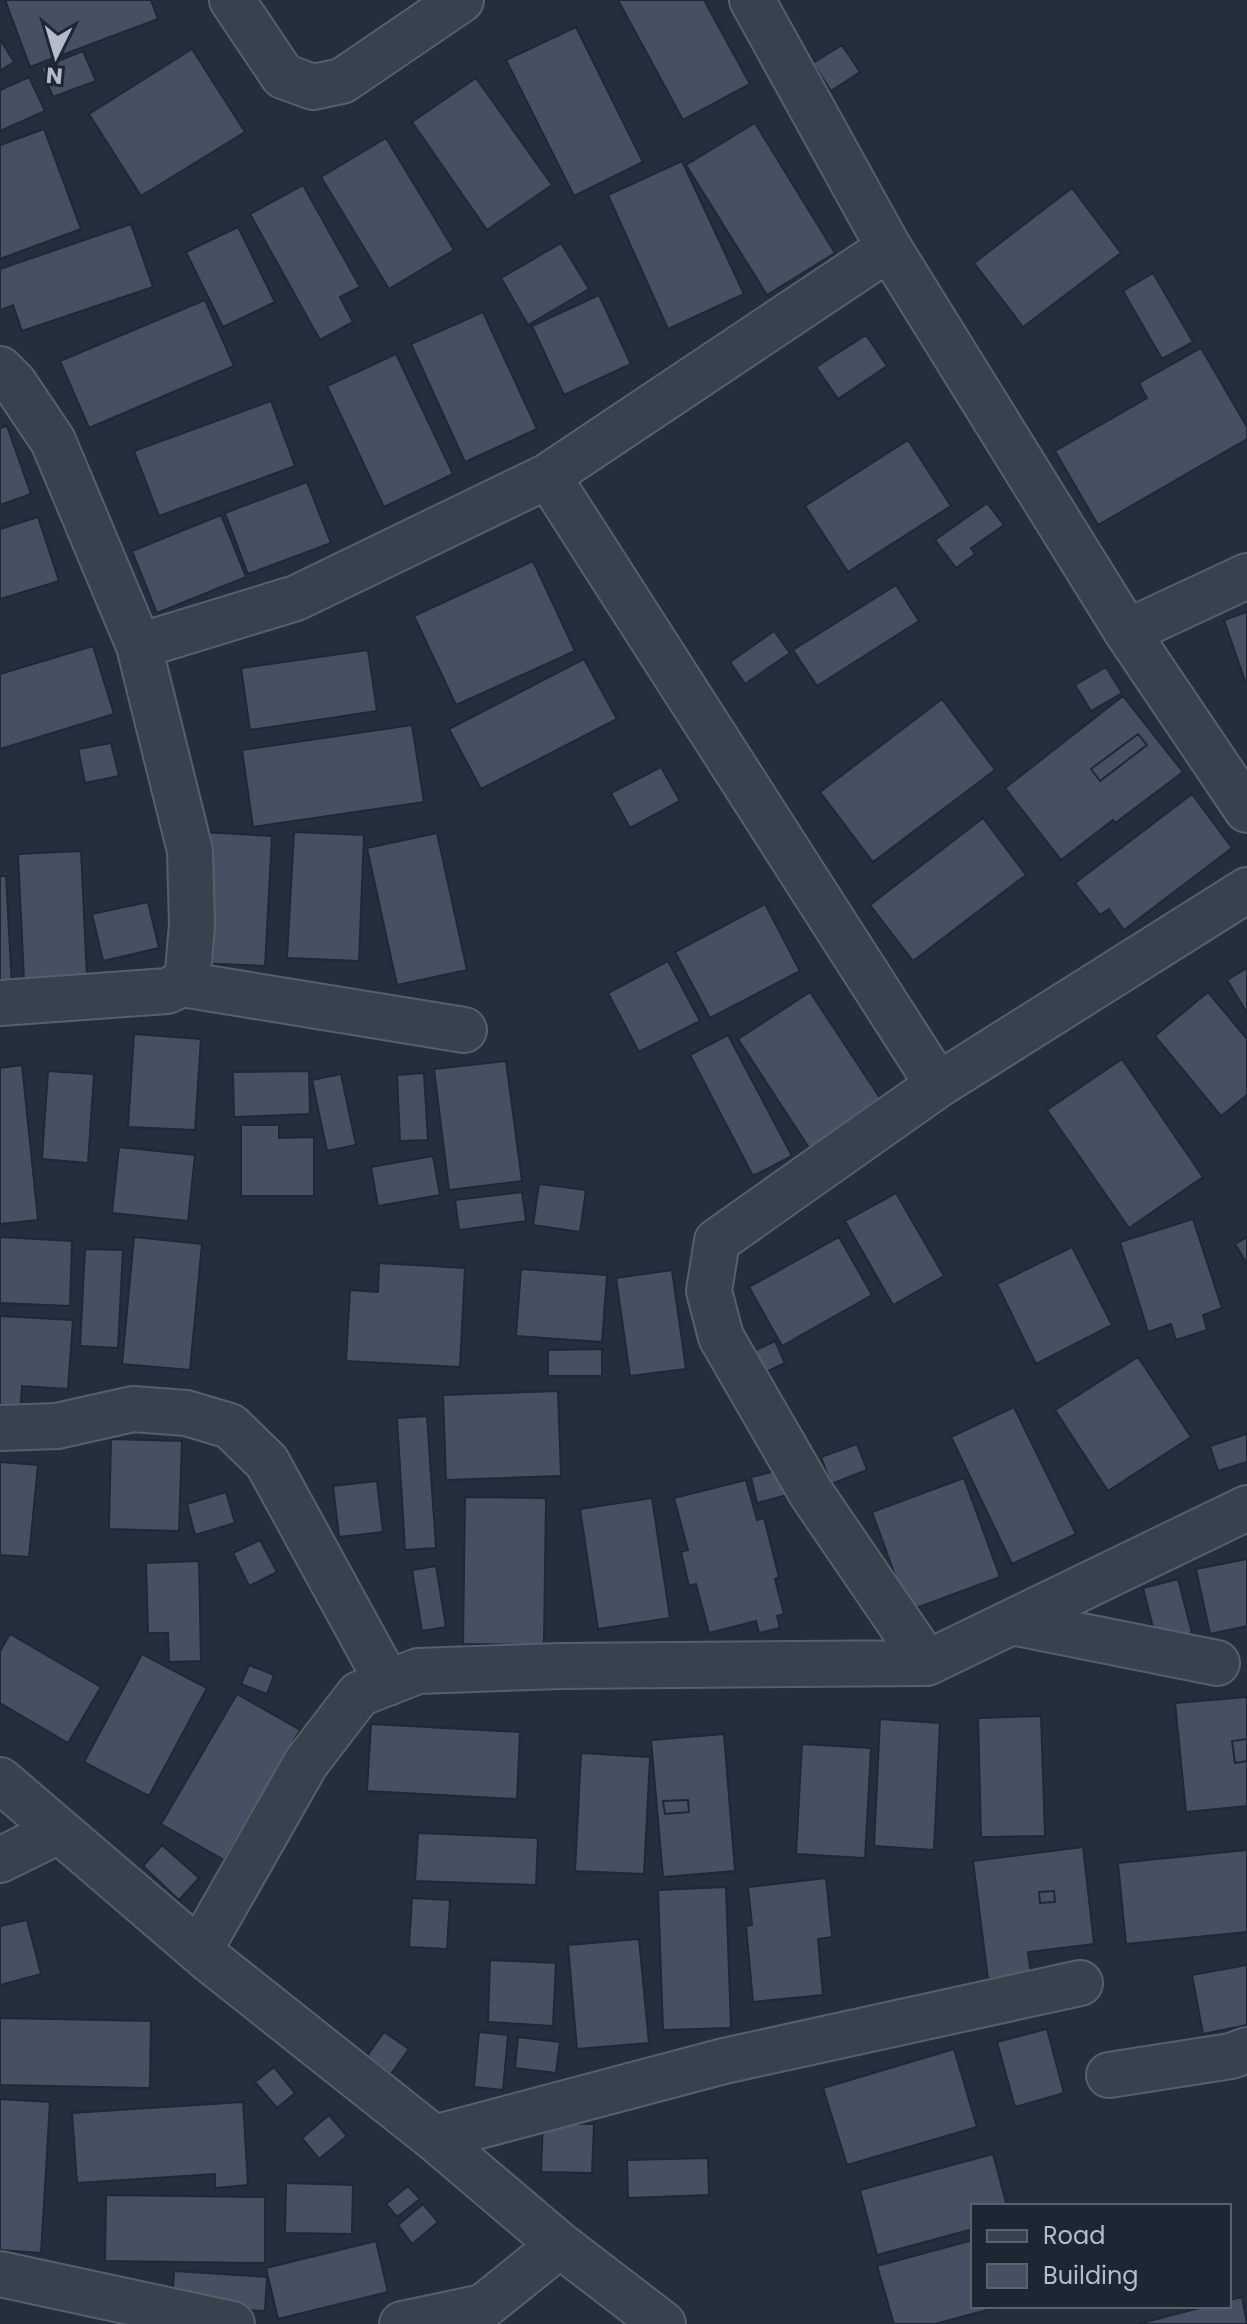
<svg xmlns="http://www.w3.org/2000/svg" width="1247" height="2324" viewBox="0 0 1247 2324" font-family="Poppins,sans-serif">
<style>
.building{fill:#455162;stroke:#1f2835;stroke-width:2;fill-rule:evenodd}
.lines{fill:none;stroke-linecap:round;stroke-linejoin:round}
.street-casing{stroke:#565f6c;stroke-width:48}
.street{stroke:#38414e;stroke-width:44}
</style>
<rect width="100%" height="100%" fill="#242f3e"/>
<path class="building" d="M5,0H151L158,19L30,67Z
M618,0H704L750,84L683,120Z
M576,27L643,162L574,196L506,60Z
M0,39L14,62L0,71Z
M842,45L860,72L831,91L813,63Z
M192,49L245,132L141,196L89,114Z
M83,51L96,81L53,97L41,68Z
M29,77L45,111L0,131V90Z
M476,78L552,185L487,230L412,122Z
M755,123L835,253L767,295L686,165Z
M44,129L81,229L0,259V145Z
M386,138L454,250L389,289L321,177Z
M682,161L744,294L668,329L608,195Z
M303,185L360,287L340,297L353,322L320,340L250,214Z
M1072,188L1121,253L1023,327L974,263Z
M131,224L153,287L22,331L13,305L0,310V269Z
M238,227L275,302L223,327L186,252Z
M561,243L589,289L528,325L501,278Z
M1153,273L1193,342L1162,359L1123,291Z
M599,295L631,364L564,395L532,326Z
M205,300L234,366L89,428L60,361Z
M483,312L537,429L465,462L411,344Z
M866,335L887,366L838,399L816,367Z
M1201,348L1247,427V439L1098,525L1055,451L1147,398L1139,383Z
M396,354L453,474L384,507L327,386Z
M271,401L295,466L159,516L134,451Z
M7,426L31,494L0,505V428Z
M908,440L951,506L848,572L805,506Z
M307,482L331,543L248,574L225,513Z
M987,503L1004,525L971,548L975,554L956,568L935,540Z
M221,515L246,577L157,613L132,551Z
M38,517L59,581L0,599V529Z
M533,561L575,651L456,705L414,616Z
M896,585L919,621L817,686L793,650Z
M1247,612V681H1245L1224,620Z
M774,631L790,653L745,684L730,662Z
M93,646L114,714L0,749V674Z
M368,650L377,711L250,730L241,668Z
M584,659L617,719L481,789L449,729Z
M1106,667L1122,693L1091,711L1075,685Z
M1123,696L1183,772L1115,823L1113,820L1061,860L1005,788ZM1138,734L1147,745L1100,781L1091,769Z
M942,699L995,770L873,862L820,792Z
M412,725L424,802L253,827L242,750Z
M1138,734L1147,745L1100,781L1091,769Z
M111,743L119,776L85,783L78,749Z
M661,767L680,801L630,828L611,793Z
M1192,794L1232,848L1124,930L1109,909L1100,915L1075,883Z
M983,818L1026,875L913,961L870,905Z
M202,832L272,836L265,966L195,963Z
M294,832L364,835L359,961L287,958Z
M437,833L467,970L397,985L367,848Z
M81,851L87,977L24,980L18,854Z
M0,876H6L12,987H0Z
M148,902L159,948L103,961L92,914Z
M765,904L800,971L710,1018L675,952Z
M668,961L700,1021L639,1052L608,993Z
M1247,968V1013L1227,980Z
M810,992L886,1107L813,1154L738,1039Z
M1208,992L1247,1039V1095L1221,1116L1155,1036Z
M134,1034L201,1039L195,1130L128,1127Z
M728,1035L792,1156L753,1176L690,1055Z
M1122,1059L1203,1177L1129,1228L1047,1110Z
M506,1061L522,1181L449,1190L434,1069Z
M22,1065L38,1220L0,1224V1068Z
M48,1071L94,1074L88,1163L42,1159Z
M309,1071L310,1114L234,1117L233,1072Z
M424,1073L428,1140L400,1141L397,1075Z
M341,1074L356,1145L327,1151L312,1080Z
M241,1125H279V1138L314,1137V1196H241Z
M119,1147L195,1155L188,1221L112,1213Z
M433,1156L440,1195L378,1206L371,1167Z
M539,1184L586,1190L580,1232L533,1225Z
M522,1192L526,1221L459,1230L455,1200Z
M896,1193L944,1276L893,1305L845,1221Z
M1193,1219L1222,1308L1203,1315L1207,1330L1176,1340L1171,1324L1148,1332L1120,1242Z
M0,1237L72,1241L70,1306L0,1303Z
M134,1237L202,1244L190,1370L122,1364Z
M839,1237L872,1295L782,1346L749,1287Z
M1247,1237V1264L1235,1244Z
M1072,1247L1112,1325L1036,1364L997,1284Z
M85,1249L123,1250L118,1348L80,1346Z
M379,1263L465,1268L460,1367L346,1361L350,1290L378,1292Z
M521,1269L607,1275L602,1342L516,1336Z
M672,1270L686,1369L630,1376L616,1278Z
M0,1316L73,1320L68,1389L22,1386L20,1415L0,1414Z
M775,1341L785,1363L755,1377L745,1355Z
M602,1349V1376H548V1350Z
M1138,1357L1191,1437L1108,1491L1055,1410Z
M558,1391L561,1476L446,1480L443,1395Z
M1014,1407L1076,1534L1012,1564L951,1437Z
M427,1416L436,1548L405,1550L397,1418Z
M1247,1434V1462L1218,1471L1210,1446Z
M111,1439L182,1441L179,1531L109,1529Z
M857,1444L867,1470L831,1484L821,1457Z
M0,1462L38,1465L29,1557L0,1555Z
M780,1470L787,1495L757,1503L751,1477Z
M964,1478L1000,1577L908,1611L872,1512Z
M746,1480L757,1520L764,1518L779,1577L775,1579L784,1614L777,1616L780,1628L759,1633L756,1621L709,1633L696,1584L689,1586L681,1552L688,1550L674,1498Z
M377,1481L383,1532L339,1537L333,1486Z
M226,1492L235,1523L195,1535L187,1504Z
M465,1497L546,1498L544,1645L463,1644Z
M652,1498L670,1618L598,1629L580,1509Z
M260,1540L277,1572L249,1586L233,1553Z
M1247,1559V1626L1210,1634L1196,1569Z
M199,1561L201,1661L169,1662L168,1633H148L146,1563Z
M436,1566L446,1627L422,1631L412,1570Z
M1178,1579L1192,1633L1157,1643L1143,1588Z
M10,1634L101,1687L68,1743L0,1703V1651Z
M142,1654L207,1688L149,1796L84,1762Z
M249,1665L274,1675L267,1694L241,1684Z
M237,1694L300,1730L224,1860L161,1824Z
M1247,1697V1739L1232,1741L1235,1763L1247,1761V1806L1186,1812L1175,1703Z
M1041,1716L1045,1836L981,1837L978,1718Z
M880,1719L940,1723L934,1850L874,1846Z
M371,1724L520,1732L517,1799L367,1791Z
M724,1734L735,1871L663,1877L651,1740ZM688,1800L689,1812L665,1814L663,1801Z
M1247,1739V1761L1235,1763L1232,1741Z
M802,1744L871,1748L865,1858L796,1854Z
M581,1753L650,1757L644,1874L575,1871Z
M688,1800L689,1812L665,1814L663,1801Z
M418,1833L538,1838L536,1885L415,1881Z
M162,1845L199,1878L179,1900L143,1866Z
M1083,1847L1094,1944L1028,1952L1031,1974L988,1979L973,1861ZM1054,1891L1055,1902L1040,1903L1039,1892Z
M1247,1850V1932L1126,1944L1118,1863Z
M826,1878L832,1937L818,1939L823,1995L753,2002L746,1926L752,1925L748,1887Z
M726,1887L731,2028L663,2030L658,1890Z
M1054,1891L1055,1902L1040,1903L1039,1892Z
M412,1898L450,1900L447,1949L409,1947Z
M27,1920L41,1974L0,1985V1926Z
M639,1939L649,2043L577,2049L568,1945Z
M490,1960L556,1963L553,2026L488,2022Z
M1247,1965V2025L1203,2034L1192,1975Z
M0,2018L151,2021L150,2088L0,2085Z
M1047,2029L1064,2093L1015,2107L997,2042Z
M384,2032L409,2049L391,2074L367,2056Z
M479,2032L508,2035L503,2090L474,2087Z
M518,2037L560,2042L556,2073L515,2068Z
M954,2049L977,2127L847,2165L823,2088Z
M274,2067L295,2093L277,2108L255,2082Z
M0,2099L50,2102L41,2253L0,2250Z
M243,2102L248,2185L215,2188V2174L77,2183L72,2113Z
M329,2115L347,2136L319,2159L302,2138Z
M543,2123L594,2124L592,2173L541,2172Z
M993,2154L1007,2206H973V2229L877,2255L860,2190Z
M708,2158L709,2195L628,2198L627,2160Z
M286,2183L353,2185L352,2234L285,2233Z
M408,2186L420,2199L397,2217L386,2204Z
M106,2195L265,2197V2263L105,2261Z
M423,2204L438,2222L412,2244L398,2225Z
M973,2240V2306H1002L935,2324H894L877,2266Z
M376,2241L388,2292L278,2319L266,2268Z
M174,2271L267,2277L265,2311L172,2306Z
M1242,2297L1247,2324H1138L1207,2306H1229V2300Z"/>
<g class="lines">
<defs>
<path id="street" d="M232,0L283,76L313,87L342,81L461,0
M752,0L889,248L1127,632L1247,810
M0,369L14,383L53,441L139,646L190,851L192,925L188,971L182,984L167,991L0,1003
M548,476L938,1085
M1127,632L1247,576
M139,646L296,598L548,476L889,248
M182,984L464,1030
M0,1428L57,1426L133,1409L186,1413L230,1426L267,1462L388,1683
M1012,1622L1217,1663
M927,1663L811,1493L721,1337L709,1291L717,1241L938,1085L1247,890
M0,1780L211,1961L434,2138L560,2245L663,2324
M0,1860L59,1831
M199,1951L306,1763L359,1694L418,1671L560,1666L927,1663L1247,1508
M1109,2075L1231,2056L1247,2050
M434,2138L724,2061L1080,1983
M0,2274L232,2324
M402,2324L483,2307L560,2245"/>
</defs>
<use href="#street" class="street-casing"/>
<use href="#street" class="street"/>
</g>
<rect x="971" y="2204" width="260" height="104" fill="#1d2633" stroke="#59626f" stroke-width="2"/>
<rect x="987" y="2230" width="40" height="12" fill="#38414e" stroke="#59626f" stroke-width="2"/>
<text x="1043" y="2244" font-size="24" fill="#b4bcc9">Road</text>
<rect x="987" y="2264" width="40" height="24" fill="#455162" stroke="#59626f" stroke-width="2"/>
<text x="1043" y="2284" font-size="24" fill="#b4bcc9">Building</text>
<g transform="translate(56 56) rotate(185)" stroke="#1d2633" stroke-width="6" paint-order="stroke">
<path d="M0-6L14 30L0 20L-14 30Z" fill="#b4bcc9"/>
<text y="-12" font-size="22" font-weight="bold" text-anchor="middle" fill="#b4bcc9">N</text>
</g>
</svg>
